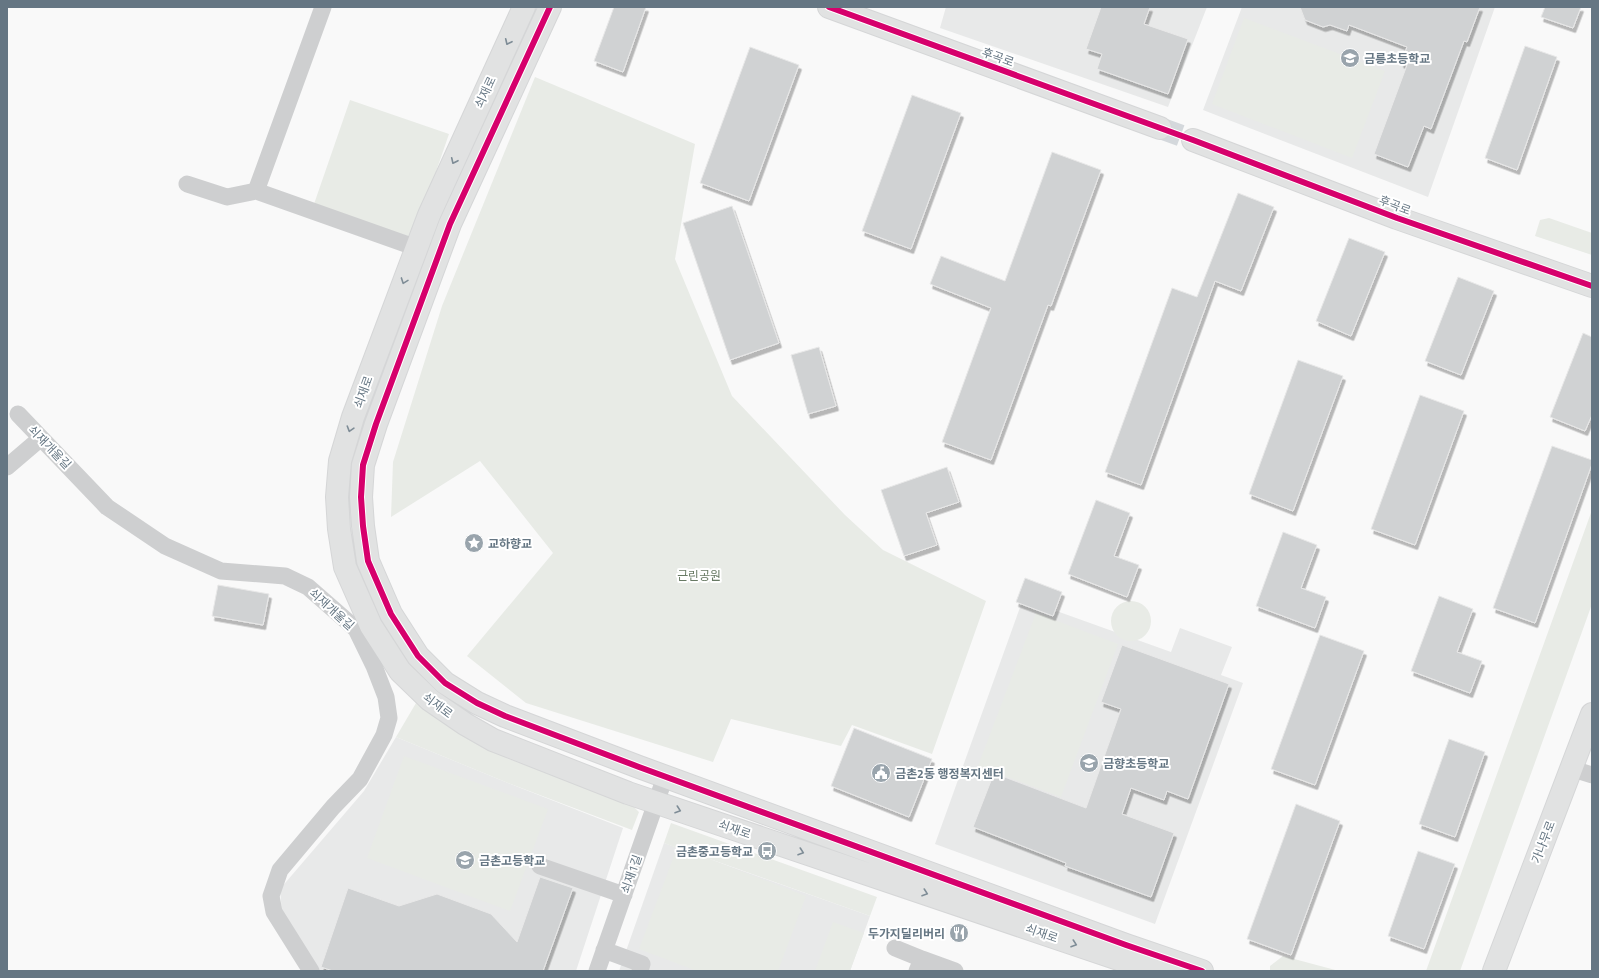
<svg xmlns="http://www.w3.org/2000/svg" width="1599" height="978" viewBox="0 0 1599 978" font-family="'Titillium Web','Noto Sans KR',sans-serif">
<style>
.built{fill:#e8e9e9}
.green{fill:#e8ebe6}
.building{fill:#d0d2d3;stroke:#e8e8e8;filter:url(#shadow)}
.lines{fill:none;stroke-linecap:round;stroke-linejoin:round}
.secondary-tunnel{stroke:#d4d8dc;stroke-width:22;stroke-dasharray:22 11;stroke-linecap:butt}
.secondary-casing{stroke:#d5d6d7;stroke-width:24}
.street{stroke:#cecfd0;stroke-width:17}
.secondary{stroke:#e1e2e2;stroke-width:22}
.cycleway-casing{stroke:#fff;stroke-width:8}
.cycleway{stroke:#d6006c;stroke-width:6}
.oneway{stroke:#7e8c96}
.labels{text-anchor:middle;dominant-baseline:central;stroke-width:4;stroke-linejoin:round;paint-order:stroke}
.street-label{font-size:12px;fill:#657683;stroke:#fff}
.poi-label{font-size:12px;font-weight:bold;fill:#657683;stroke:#fff;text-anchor:start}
.park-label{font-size:12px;fill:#687a64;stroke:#fff}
</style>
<defs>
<filter id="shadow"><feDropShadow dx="2.5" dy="4.5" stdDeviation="0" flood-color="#0004"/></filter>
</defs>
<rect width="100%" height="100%" fill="#f9f9f9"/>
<path class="built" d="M946,7H1207L1168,107L940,28Z
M1242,7H1495L1428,197L1203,110Z
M1023,599L1171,652L1180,628L1232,647L1221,675L1243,683L1155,924L935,844Z
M396,737L508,783L623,828L576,971H318L282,913L280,889L364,791Z
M664,843L870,916L850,971H619Z"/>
<path class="green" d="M1244,18L1385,71L1352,158L1212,104Z
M535,77L695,144L675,259L732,396L845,515L883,550L986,601L932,754L852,725L841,746L731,719L713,762L526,703L467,656L553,553L480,461L391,517L393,462L442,306Z
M350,100L449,134L413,238L314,204Z
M1549,218L1592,233V255L1535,236L1540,220Z
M1592,510V604L1460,971H1426Z
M1111 621a20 20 0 1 1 40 0a20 20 0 1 1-40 0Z
M1036,613L1118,644L1061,797L978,766Z
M416,703L460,732L507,758L634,807L639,812L632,830L508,783L396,737Z
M404,756L548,809L510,911L367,858Z
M671,823L877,897L870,916L704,857L806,896L778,971H697L639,949L677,848L664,843Z
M833,922L864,933L850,971H815Z
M1283,956L1339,971H1270V966Z"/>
<path class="building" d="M614,7H646L623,72L594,61Z
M1101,7H1150L1144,24L1188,39L1168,94L1097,69L1102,54L1086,49Z
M1300,7H1480L1467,42L1464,41L1431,129L1424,126L1408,167L1374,154L1407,65L1401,63L1407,47L1349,25L1347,31L1330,25L1323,27L1305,20Z
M1545,7H1581L1573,28L1541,17Z
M1525,46L1557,57L1517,170L1485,158Z
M750,47L799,65L749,201L700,183Z
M912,95L961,113L911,249L862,231Z
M1052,152L1101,170L1051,306L1048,305L991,460L942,442L991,308L930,284L941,256L1005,281Z
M1238,193L1274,207L1241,291L1215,281L1141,485L1105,472L1172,288L1197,297Z
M732,206L779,343L730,360L683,223Z
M1349,238L1385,252L1351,336L1316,321Z
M1458,277L1494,291L1461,375L1425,361Z
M1583,333L1592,337V415L1585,431L1550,417Z
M819,347L836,406L808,414L791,355Z
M1298,360L1343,376L1293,511L1249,494Z
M1420,395L1464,411L1415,545L1371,529Z
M1552,446L1592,460V464L1535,623L1493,608Z
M947,467L959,502L926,513L937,545L904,556L881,490Z
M1096,500L1130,513L1114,556L1139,565L1127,597L1068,574Z
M1283,532L1317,545L1301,588L1326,597L1315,628L1256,606Z
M1025,578L1062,592L1053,616L1016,602Z
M218,585L269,594L263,625L212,616Z
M1439,596L1473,609L1457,652L1482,661L1470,693L1411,671Z
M1320,635L1364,651L1315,785L1271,769Z
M1122,645L1229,684L1188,799L1167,791L1164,800L1131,788L1122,814L1174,833L1151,897L1065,866L1066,863L973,827L994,773L1086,808L1121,709L1101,702Z
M854,728L932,759L909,817L831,786Z
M1449,739L1485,752L1455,837L1419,824Z
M1296,804L1340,821L1291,955L1247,939Z
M1418,851L1455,864L1424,949L1388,936Z
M540,877L573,888L543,971H333L321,967L348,888L399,906L437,894L491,914L517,942Z"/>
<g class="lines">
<path class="secondary-tunnel" d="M1160,128L1193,140"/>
<defs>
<path id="secondary" d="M524,7L429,215L353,417L340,461L337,497L339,529L345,567L371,626L400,671L430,700L465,724L493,740L628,793L1154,971
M550,7L450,224L376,424L363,465L361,497L363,526L368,561L391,614L418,656L445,683L477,703L505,716L639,767L1126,945L1202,971
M829,7L1160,128
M1193,140L1397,218L1592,286
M1494,971L1592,714"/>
</defs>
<use href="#secondary" class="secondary-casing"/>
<path class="street" d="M323,7L256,191L417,248
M187,184L227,197L256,191
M18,414L107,507L165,546L221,571L285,576L308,587L356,629L374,666L386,697L389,718L384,735L360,779L333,807L280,870L271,896L274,912L311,971
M7,467L41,438
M1576,770L1592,775
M540,866L624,895
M895,948L922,959
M604,950L642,964L640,971
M597,971L665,777
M917,971L922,959L955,971"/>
<use href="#secondary" class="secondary"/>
<defs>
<path id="cycleway" d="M550,7L450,224L376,424L363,465L361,497L363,526L368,561L391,614L418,656L445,683L477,703L505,716L639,767L1126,945L1202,971
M829,7L1193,140L1397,218L1592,286"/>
</defs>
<use href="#cycleway" class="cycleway-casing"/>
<use href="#cycleway" class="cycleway"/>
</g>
<defs><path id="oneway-chevron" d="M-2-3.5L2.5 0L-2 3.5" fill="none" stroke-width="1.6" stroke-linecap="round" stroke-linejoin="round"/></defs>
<g class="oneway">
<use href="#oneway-chevron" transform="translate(508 42) rotate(115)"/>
<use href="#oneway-chevron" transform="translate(454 161) rotate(115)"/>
<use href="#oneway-chevron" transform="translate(404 281) rotate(110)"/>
<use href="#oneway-chevron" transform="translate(350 429) rotate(107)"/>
<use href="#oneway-chevron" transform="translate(678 810) rotate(19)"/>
<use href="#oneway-chevron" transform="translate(801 852) rotate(19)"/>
<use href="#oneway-chevron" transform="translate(925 893) rotate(19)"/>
<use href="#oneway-chevron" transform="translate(1074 944) rotate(19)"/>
</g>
<defs>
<symbol id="school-disc" viewBox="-11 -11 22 22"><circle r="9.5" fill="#99a4ac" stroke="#fff"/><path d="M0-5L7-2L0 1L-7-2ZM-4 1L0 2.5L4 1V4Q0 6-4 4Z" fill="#fff"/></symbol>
<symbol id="sight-disc" viewBox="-11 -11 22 22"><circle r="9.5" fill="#99a4ac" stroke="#fff"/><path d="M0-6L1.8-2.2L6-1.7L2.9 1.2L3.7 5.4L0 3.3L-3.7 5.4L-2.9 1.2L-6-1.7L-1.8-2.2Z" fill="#fff"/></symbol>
<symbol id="civic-disc" viewBox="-11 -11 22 22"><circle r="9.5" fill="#99a4ac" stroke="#fff"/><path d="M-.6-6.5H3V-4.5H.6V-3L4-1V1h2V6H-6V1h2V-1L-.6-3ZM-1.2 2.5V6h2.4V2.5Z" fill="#fff"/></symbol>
<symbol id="bus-disc" viewBox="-11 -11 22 22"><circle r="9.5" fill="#99a4ac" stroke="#fff"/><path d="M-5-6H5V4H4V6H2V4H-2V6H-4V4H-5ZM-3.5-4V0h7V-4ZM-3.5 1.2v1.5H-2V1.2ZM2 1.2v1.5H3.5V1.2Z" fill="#fff"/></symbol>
<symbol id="restaurant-disc" viewBox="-11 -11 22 22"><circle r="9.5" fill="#99a4ac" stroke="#fff"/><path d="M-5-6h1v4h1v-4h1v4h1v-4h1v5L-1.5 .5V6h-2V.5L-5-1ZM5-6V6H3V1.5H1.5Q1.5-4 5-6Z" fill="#fff"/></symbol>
</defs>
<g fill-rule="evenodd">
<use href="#school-disc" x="1339" y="47" width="22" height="22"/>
<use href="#sight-disc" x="463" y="532" width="22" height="22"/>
<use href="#school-disc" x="1078" y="752" width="22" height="22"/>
<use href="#civic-disc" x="870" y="762" width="22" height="22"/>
<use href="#bus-disc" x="756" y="840" width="22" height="22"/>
<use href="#school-disc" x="454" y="849" width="22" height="22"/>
<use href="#restaurant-disc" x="948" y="922" width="22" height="22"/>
</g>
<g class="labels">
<g class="street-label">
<text transform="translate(998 57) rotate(20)">후곡로</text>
<text transform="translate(485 92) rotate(-65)">쇠재로</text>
<text transform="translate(1395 205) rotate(21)">후곡로</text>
<text transform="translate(363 392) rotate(-70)">쇠재로</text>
<text transform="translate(50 447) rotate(46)">쇠재개울길</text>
<text transform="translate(332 609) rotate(42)">쇠재개울길</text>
<text transform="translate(438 705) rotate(37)">쇠재로</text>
<text transform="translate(735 829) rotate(19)">쇠재로</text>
<text transform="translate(1543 842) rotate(-69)">가나무로</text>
<text transform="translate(631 874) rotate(-71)">쇠재1길</text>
<text transform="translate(1042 933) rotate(19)">쇠재로</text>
</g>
<g class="poi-label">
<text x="1364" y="58">금릉초등학교</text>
<text x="488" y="543">교하향교</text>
<text x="1103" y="763">금향초등학교</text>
<text x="895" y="773">금촌2동 행정복지센터</text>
<text x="753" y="851" text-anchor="end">금촌중고등학교</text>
<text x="479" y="860">금촌고등학교</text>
<text x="945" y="933" text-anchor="end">두가지딜리버리</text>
</g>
<g class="park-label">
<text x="699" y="575">근린공원</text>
</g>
</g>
<rect width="1599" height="978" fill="none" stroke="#657683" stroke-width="16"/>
</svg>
